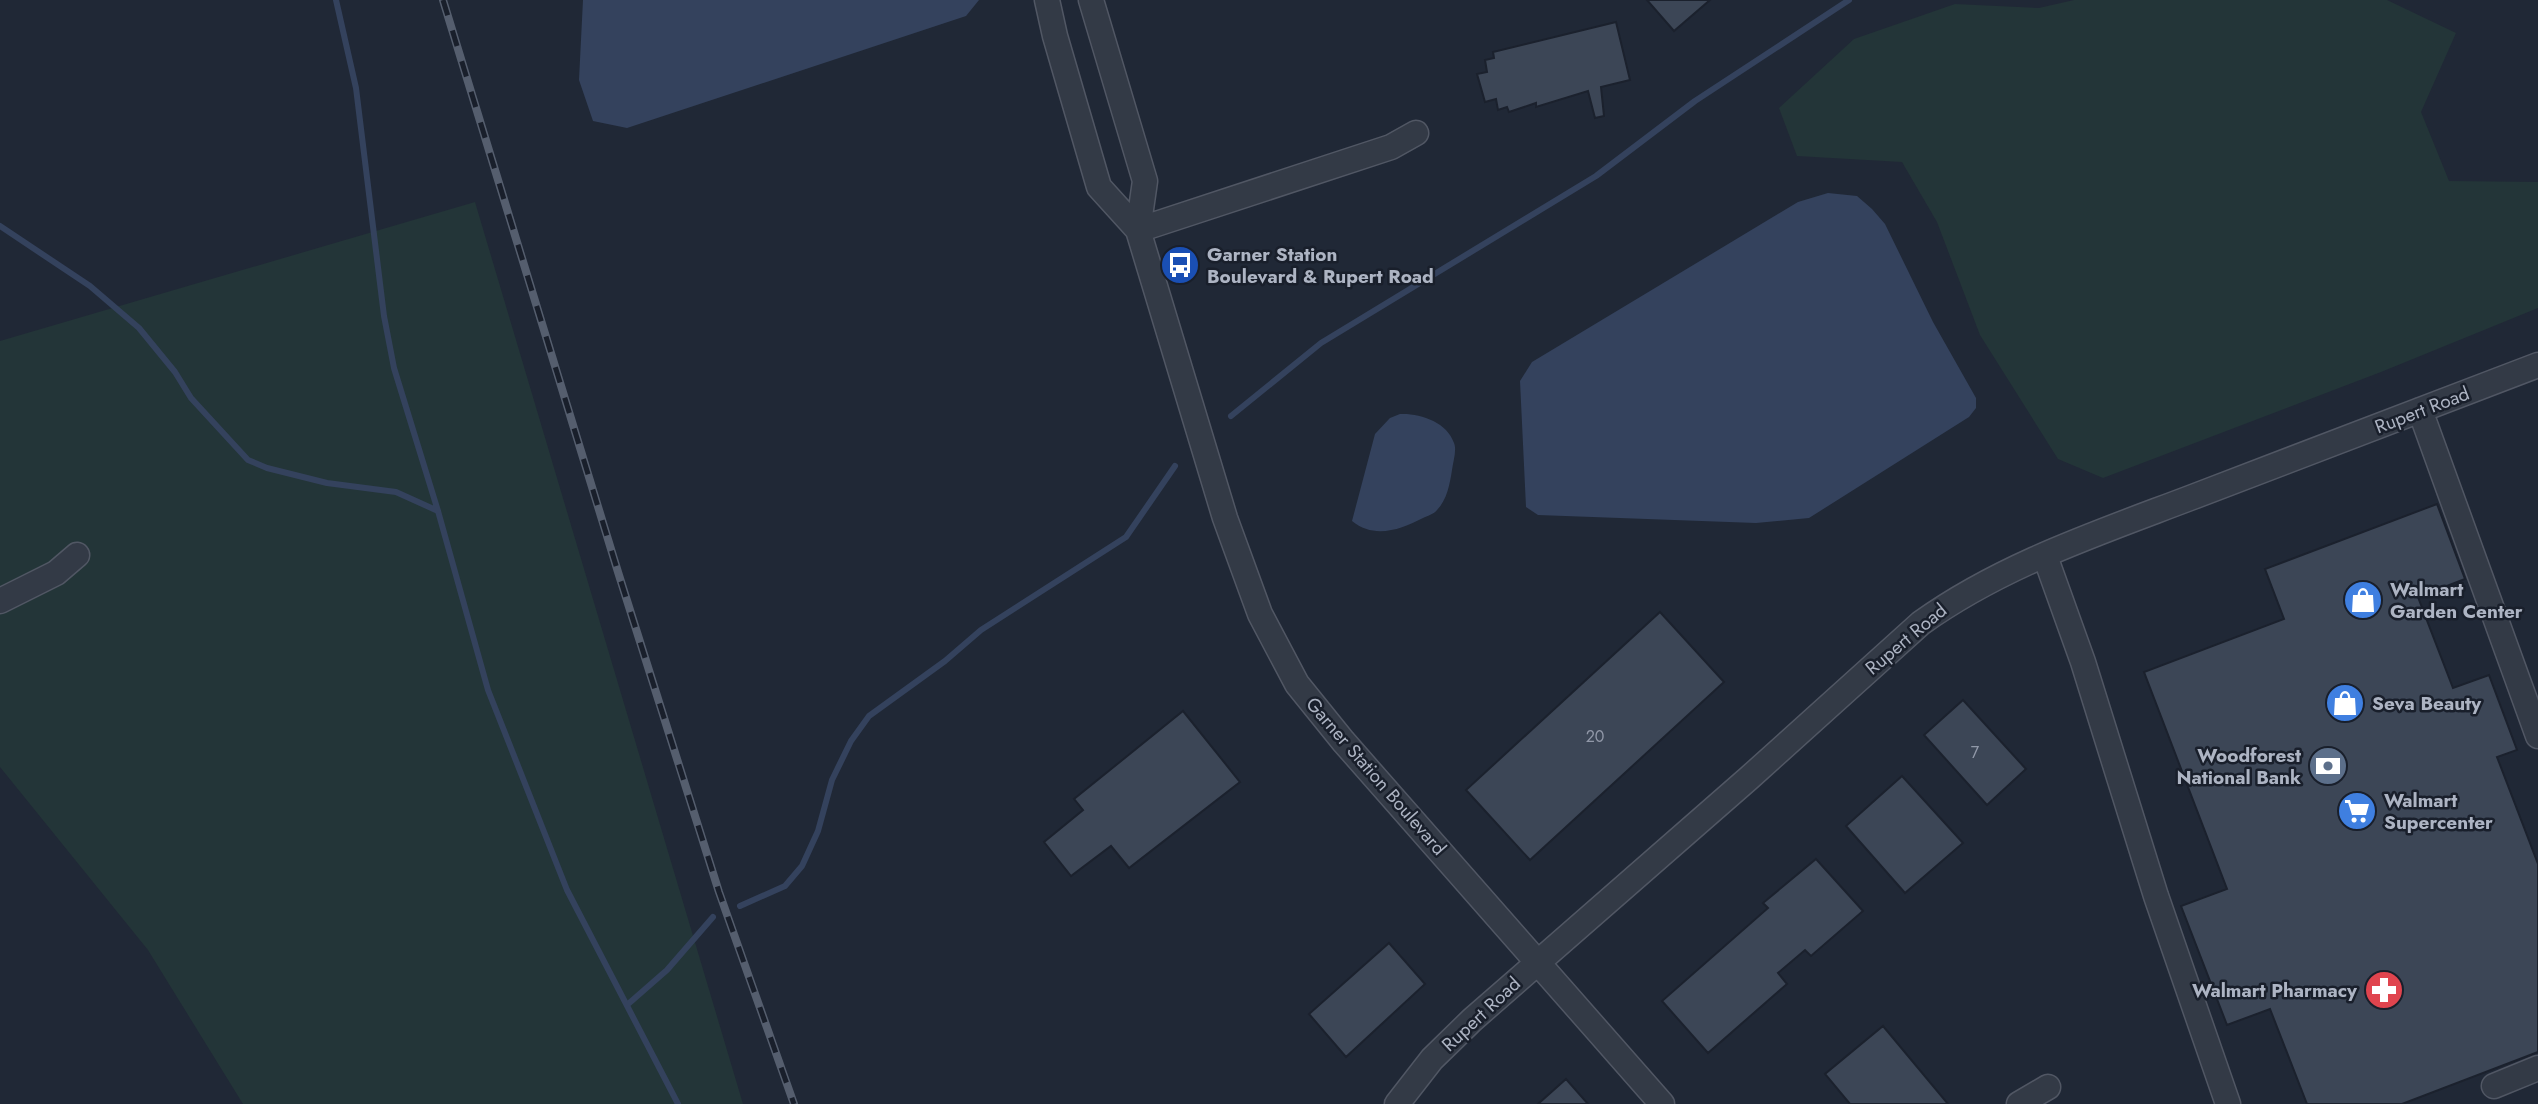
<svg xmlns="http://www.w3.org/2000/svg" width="2538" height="1104" viewBox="0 0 2538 1104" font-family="Jost,sans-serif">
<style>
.green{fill:#233538}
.water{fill:#34425d}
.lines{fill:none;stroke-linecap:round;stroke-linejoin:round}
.stream{stroke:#34425d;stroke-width:6}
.building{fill:#3c4656;stroke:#1b212d;stroke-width:2}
.minor-casing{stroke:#515764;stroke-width:27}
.minor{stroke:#333a46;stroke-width:24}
.rail-casing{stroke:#555e6e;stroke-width:8}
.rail{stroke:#191f2b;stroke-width:5;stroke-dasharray:16;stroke-linecap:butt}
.labels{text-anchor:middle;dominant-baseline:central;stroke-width:5;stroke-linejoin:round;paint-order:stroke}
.number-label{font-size:16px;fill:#9198a8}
.poi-label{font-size:19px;font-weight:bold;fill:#adb4c3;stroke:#191f2b;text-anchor:start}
.street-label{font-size:19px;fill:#adb4c3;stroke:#191f2b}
</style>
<rect width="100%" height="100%" fill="#202836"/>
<path class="green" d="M2074,0H2387L2456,33L2421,112L2449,181L2538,182V308L2381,372L2103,478L2058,459L1980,335L1937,222L1902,162L1797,156L1779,108L1854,39L1955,4L2039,8Z
M475,202L743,1104H243L148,950L0,767V341Z"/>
<path class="water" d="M583,0H979L966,16L627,128L593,121L579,80Z
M1828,193L1857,196L1872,209L1885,224L1933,322L1976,398V408L1969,417L1809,518L1756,523L1538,515L1526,507L1520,381L1532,362L1798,202Z
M1400,414C1420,413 1447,422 1454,443C1457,450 1453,462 1452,470C1450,483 1447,500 1437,510C1434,514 1427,516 1423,518C1400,530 1374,539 1352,521L1375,434L1390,418Z"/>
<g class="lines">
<path class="stream" d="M336,0L356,88L384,316L394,368L438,511L488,690L567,890L678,1104
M0,226L90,286L139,328L175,372L191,398L248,460L267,468L327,483L396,492L438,511
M1231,416L1321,343L1596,176L1695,101L1849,0
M740,906L785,886L802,866L818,831L832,780L851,741L869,716L945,661L981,630L1126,537L1175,466
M627,1005L667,970L713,917"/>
</g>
<path class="building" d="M1647,0H1710L1674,31Z
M1616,22L1630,80L1601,87L1604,116L1595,118L1588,91L1536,107V103L1509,112L1507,107L1498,110L1496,99L1485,102L1477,74L1487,72L1485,60L1494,58L1493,52Z
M2437,504L2465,579L2418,597L2453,688L2489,675L2517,750L2497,757L2538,864V1052L2402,1104H2307L2270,1009L2227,1025L2181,906L2227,889L2144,672L2284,619L2265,569Z
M1660,612L1724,682L1530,860L1466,790Z
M1963,700L2026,769L1987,805L1924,735Z
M1183,711L1240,782L1129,868L1111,846L1071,876L1044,842L1083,810L1074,799Z
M1902,776L1963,843L1905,893L1846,826Z
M1816,859L1863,911L1811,956L1805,950L1778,973L1787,984L1708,1053L1662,1001L1768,908L1763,903Z
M1389,943L1425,984L1346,1057L1309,1014Z
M1883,1026L1948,1104H1850L1825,1074Z
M1566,1079L1588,1104H1538Z"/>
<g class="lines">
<defs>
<path id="minor" d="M1047,0L1055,36L1099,187L1138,230L1225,518L1260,614L1297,684L1343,741L1662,1104
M1091,0L1145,181L1138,230
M1138,230L1391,147L1416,133
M2420,410L2538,736
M2045,556L2083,662L2156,896L2228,1104
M0,601L56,573L77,555
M2494,1086L2538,1068
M1397,1104L1432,1059L1472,1020L1749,778L1921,623C2002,565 2098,533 2190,498C2306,454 2422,410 2538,365
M2019,1104L2048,1087"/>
</defs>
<use href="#minor" class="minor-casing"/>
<use href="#minor" class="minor"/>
<defs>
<path id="rail" d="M443,0L618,572L719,892L794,1104"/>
</defs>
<use href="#rail" class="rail-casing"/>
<use href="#rail" class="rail"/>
</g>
<defs>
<symbol id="bus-disc" viewBox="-11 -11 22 22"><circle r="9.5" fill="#1a4fb4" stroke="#191f2b"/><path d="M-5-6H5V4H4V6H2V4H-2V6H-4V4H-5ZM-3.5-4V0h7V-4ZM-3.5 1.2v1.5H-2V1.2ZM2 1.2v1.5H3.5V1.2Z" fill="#fff"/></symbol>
<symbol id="shop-disc" viewBox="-11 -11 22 22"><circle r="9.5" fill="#3f7fe0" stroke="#191f2b"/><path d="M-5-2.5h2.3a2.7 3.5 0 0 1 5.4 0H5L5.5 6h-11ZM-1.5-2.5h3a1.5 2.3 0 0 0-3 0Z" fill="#fff"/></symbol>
<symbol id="bank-disc" viewBox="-11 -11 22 22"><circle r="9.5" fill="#5c6f8a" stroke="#191f2b"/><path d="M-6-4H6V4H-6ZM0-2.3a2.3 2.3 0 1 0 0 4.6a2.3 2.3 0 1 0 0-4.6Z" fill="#fff"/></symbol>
<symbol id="supermarket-disc" viewBox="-11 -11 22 22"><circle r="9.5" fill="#3f7fe0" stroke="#191f2b"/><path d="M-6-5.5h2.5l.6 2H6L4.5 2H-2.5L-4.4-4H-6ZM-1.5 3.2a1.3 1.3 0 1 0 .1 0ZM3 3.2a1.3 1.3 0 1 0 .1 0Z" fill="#fff"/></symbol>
<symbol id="pharmacy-disc" viewBox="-11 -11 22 22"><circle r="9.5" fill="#e0444e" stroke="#191f2b"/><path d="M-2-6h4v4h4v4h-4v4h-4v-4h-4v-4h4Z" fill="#fff"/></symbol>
</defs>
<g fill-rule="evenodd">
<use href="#bus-disc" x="1158" y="243" width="44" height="44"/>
<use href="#shop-disc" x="2341" y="578" width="44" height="44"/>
<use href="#shop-disc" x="2323" y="681" width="44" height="44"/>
<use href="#bank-disc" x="2306" y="744" width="44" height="44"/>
<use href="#supermarket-disc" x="2335" y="789" width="44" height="44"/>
<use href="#pharmacy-disc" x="2362" y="968" width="44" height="44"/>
</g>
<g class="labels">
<g class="number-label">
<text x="1595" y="736">20</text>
<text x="1975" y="752">7</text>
</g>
<g class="poi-label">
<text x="1207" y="254">Garner Station<tspan x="1207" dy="22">Boulevard &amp; Rupert Road</tspan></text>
<text x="2390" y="589">Walmart<tspan x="2390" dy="22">Garden Center</tspan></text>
<text x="2372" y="703">Seva Beauty</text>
<text x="2301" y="755" text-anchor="end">Woodforest<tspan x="2301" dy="22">National Bank</tspan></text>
<text x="2384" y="800">Walmart<tspan x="2384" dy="22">Supercenter</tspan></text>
<text x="2357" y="990" text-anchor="end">Walmart Pharmacy</text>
</g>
<g class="street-label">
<text transform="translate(2422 410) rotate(-21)">Rupert Road</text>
<text transform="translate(1906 639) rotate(-40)">Rupert Road</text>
<text transform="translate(1376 776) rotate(49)">Garner Station Boulevard</text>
<text transform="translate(1481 1014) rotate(-43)">Rupert Road</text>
</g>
</g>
</svg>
